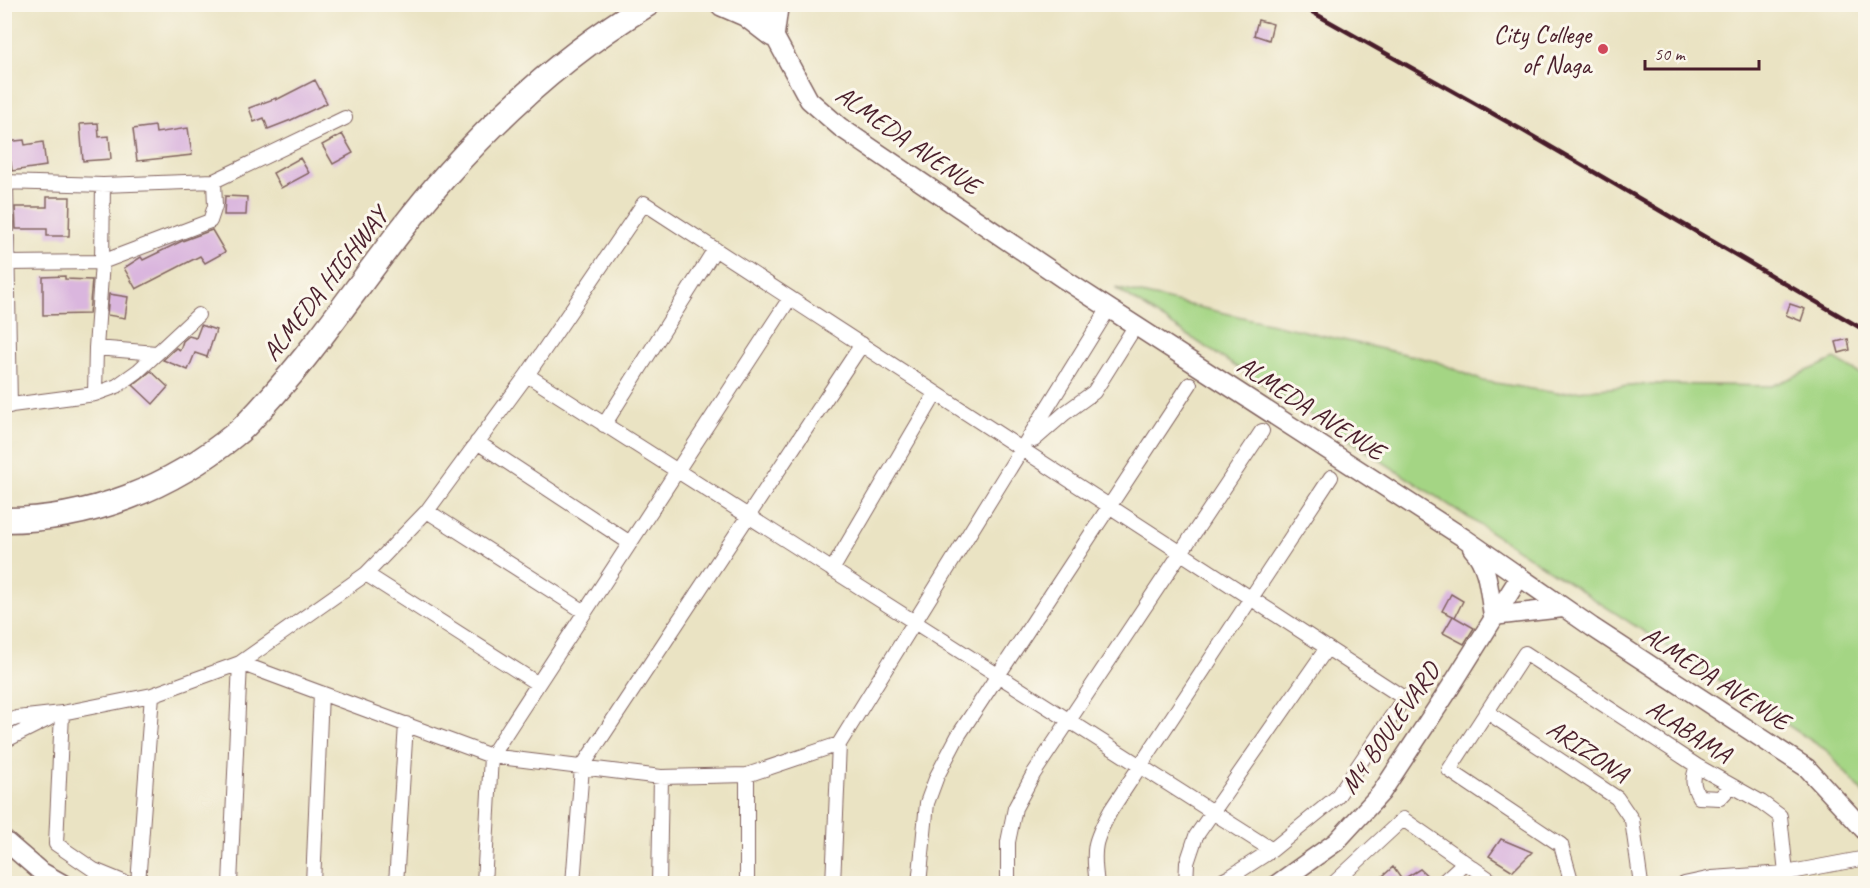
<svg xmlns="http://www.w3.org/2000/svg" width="1870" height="888" viewBox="0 0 1870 888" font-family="Caveat,sans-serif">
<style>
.green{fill:#a4d584;stroke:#777a58;stroke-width:1.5}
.building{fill:#dab6de}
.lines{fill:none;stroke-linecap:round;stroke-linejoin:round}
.street-casing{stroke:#826460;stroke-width:16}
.secondary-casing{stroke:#826460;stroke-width:21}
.highway-casing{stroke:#826460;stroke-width:27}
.street{stroke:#fff;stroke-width:14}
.secondary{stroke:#fff;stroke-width:18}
.highway{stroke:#fff;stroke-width:24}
.rail{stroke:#4a1f2b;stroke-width:4.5}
.poi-dot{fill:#d1495b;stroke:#fbf7ec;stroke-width:2}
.labels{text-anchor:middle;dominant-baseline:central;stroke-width:6;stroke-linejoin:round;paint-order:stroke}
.poi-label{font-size:26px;fill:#4a1f2b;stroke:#fbf7ec;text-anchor:end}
.street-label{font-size:26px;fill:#4a1f2b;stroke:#fbf7ec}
</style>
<rect width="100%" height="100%" fill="#fbf7ec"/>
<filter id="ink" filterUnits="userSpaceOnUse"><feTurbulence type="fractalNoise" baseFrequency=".0167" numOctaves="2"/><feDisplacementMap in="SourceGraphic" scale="12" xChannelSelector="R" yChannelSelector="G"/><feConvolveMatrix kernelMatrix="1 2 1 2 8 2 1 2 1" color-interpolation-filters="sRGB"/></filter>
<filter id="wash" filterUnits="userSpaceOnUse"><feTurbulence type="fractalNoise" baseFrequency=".008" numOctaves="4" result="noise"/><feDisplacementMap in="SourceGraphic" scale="24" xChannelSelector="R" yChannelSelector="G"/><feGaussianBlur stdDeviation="1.35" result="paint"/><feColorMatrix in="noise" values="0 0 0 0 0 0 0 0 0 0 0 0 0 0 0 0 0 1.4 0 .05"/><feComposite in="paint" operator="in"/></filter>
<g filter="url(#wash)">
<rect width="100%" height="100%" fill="#eae3c3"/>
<path class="green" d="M1115,288L1435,361L1483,381L1557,393L1651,384L1772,386L1835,359L1865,377L1866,494L1861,498L1866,543L1865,795L1826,750Z"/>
<g id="blocks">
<path class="building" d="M1258,20L1273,24L1269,40L1254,35Z
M315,80L327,103L291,120L268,129L264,118L254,122L249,108L276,98V100Z
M98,123L99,137L109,136L111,159L83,161L80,124Z
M155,126L156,133L188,128L192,155L137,161L133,129Z
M342,134L353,153L333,164L322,145Z
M24,140L25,145L43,142L46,166L12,171L11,162H9L6,142Z
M300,158L309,173L281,188L273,173Z
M225,196L247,197L246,215H224Z
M47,197H70L69,236H47V229H16L15,207H47Z
M212,230L225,252L205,263L200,256L136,289L124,268L141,257L143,260L182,241Z
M65,276V279L92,280L89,314L43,315V277Z
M109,294L128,297L125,318L107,315Z
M1790,304L1805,309L1801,321L1786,315Z
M201,325L216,330L207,357L195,353L188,370L163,360L176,348L180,350L183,341L189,336L196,338Z
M1848,339L1850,350L1839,353L1836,342Z
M151,371L168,387L153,404L133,385Z
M1451,594L1463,601L1455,617L1442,611Z
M1453,616L1474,628L1464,644L1443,633Z
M1501,839L1532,852L1513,871L1489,856Z
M1393,867L1402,880L1420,869L1433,881L1432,884H1374Z"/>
</g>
</g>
<g filter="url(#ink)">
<use href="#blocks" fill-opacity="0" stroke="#826460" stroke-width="1.5"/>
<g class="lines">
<defs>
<path id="street" d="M4,182L103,185L214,181L345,118
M6,182L10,406
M7,263L102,262L210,221L215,206L214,181
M96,348L156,353
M527,375L1272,850
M95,394L96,348L102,262L103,185
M4,406L95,394L117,386L138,371L198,315
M604,425L715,249
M1034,440L1065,413L1094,392L1136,325
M477,442L630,543
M427,511L585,612
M832,570L936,393
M366,574L538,684
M1487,712L1617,798L1632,820L1641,884
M62,713L56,844L94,870L128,884
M4,723L17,718L62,713L152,695L240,663L366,574L427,511L527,375L644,203L1404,698L1337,797L1272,850L1230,877L1216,884
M4,741L48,719
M1697,766C1692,779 1692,785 1699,797L1720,798L1731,786
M138,884L152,695
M230,884L240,663L491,756L661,777L747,775L839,744
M313,884L321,693
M396,884L406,724
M484,884L491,756L790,298
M573,884L582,767L862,344
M659,884L661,777
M747,884V775
M833,884L839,744L1109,308
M919,884L927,803L937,776L958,736L1190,384
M1008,884V842L1015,808L1034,773L1262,431
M1097,884C1092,848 1094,841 1111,810L1331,477
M1186,884L1187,863L1196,836L1327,648
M1333,884L1403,819L1496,884
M1441,884L1464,863
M1572,884L1561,845L1449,770L1525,653L1697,766L1761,802L1780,816L1786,873
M1684,884L1712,878L1786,873L1866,858"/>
<path id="secondary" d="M757,4L809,100L840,127L1065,280L1464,538L1592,627L1807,768L1866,832
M1472,548C1489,566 1489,592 1493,616
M1493,616L1563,608
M4,840L40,871L63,884
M1277,884L1336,842L1381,793L1450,688L1519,578"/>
<path id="highway" d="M723,4L746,14L772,34L776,4
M4,520C90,520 171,488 237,433C245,427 252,418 259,411C281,387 301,363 320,338C362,283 402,225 448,173C506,108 573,49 648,4"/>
</defs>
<use href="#street" class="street-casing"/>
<use href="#secondary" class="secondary-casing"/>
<use href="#highway" class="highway-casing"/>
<use href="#street" class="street"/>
<use href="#secondary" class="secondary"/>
<use href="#highway" class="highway"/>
<path class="rail" d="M1298,4L1522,130L1866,331"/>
</g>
</g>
<circle class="poi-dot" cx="1603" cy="49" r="6"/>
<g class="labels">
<g class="poi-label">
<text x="1591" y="34">City College<tspan x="1591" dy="30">of Naga</tspan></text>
</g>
<g class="street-label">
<text transform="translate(908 140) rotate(35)">ALMEDA AVENUE</text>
<text transform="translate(325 284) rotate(-52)">ALMEDA HIGHWAY</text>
<text transform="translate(1311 408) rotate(33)">ALMEDA AVENUE</text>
<text transform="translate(1716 678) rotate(33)">ALMEDA AVENUE</text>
<text transform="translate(1390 728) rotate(-55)">M4 BOULEVARD</text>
<text transform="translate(1689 731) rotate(33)">ALABAMA</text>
<text transform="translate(1588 751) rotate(34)">ARIZONA</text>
</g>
</g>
<rect width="1870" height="888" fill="none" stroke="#fbf7ec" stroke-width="24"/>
<path d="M1645 60v9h114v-9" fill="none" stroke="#4a1f2b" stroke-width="3"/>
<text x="1654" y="60" font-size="18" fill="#4a1f2b" stroke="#fbf7ec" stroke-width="4.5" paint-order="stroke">50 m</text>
</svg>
